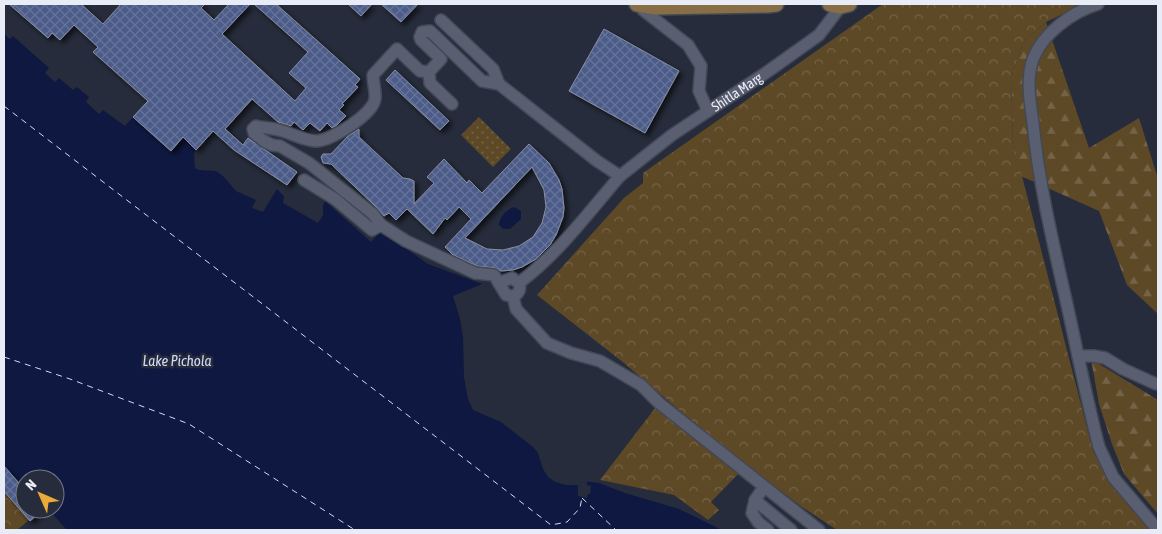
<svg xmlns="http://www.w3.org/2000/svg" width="1162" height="534" viewBox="0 0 1162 534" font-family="'Asap Condensed',sans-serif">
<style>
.grass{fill:url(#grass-dots)}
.forest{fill:url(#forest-firs)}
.park{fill:url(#park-crowns)}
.water{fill:#0f1840}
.pier{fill:#262c3b}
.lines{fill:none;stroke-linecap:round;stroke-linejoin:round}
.ferry{stroke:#d0dbf9;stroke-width:1;stroke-dasharray:6 5;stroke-linecap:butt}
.building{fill:url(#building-cross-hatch);stroke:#888fa2;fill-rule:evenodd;filter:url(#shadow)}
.minor-casing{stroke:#434855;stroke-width:14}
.major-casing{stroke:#434855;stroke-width:18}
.minor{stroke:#595f70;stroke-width:11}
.major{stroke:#876e44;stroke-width:15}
.labels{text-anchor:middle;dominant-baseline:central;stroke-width:5;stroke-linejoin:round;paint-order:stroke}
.street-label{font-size:14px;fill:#e8ecf6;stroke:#262c3b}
.water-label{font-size:15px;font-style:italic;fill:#d0dbf9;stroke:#262c3b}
</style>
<defs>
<pattern id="grass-dots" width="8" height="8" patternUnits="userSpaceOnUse" patternTransform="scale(1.25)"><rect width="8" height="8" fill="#5e4927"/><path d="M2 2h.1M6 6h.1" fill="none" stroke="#756347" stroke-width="1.8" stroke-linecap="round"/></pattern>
<pattern id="forest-firs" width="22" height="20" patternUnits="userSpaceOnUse" patternTransform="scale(1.25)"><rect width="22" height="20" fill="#5e4927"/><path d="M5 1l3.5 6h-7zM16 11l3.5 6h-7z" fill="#756347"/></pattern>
<pattern id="park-crowns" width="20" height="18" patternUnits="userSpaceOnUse" patternTransform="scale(1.25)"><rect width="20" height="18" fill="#5e4927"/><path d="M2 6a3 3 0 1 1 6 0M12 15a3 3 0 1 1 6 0" fill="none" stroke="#756347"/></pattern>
<pattern id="building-cross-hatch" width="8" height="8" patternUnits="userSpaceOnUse" patternTransform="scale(1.25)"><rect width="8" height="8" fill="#4c5b89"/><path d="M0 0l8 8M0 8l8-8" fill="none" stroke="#66739a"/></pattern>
<filter id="shadow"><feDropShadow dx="3.5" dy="3.5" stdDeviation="2.5" flood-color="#0009"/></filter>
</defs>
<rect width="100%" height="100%" fill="#262c3b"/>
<path class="grass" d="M479,117L511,149L493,167L461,135Z"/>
<path class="forest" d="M1046,22L1089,148L1139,118L1158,179V314L1127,285L1099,211L1021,176L1013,141L1011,78L1023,42Z
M1091,359L1158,400V514L1124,474L1112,444L1099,404Z"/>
<path class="park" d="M883,4H1084L1046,22L1023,42L1011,78L1013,141L1093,451L1105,473L1152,530H837L802,507L720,445L624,363L537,295L624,198L643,183V173Z
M659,403L742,470L711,502L719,510L708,520L674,495L600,480Z
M4,491L29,520L17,530H4Z"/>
<path class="water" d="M4,34L10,39L13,36L49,68L45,73L55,82L59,78L73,90L77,87L89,97L86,102L99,114L103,110L125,126L133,117L170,151L183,137L196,150L194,153L195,168L199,170L216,171L224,177L236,191L256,200L252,208L263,212L277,189L284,196L283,203L318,223L323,215V205L325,201L371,242L381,231L428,264L482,284L453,296L460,319L463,337L464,377L468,399L473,410L501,422L533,447L538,453L543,469L548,477L555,482L566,485H578L583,481L599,483L625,493L679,509L722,530H67L50,511L47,513L44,509H55V479H25V490L4,466L5,459L4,457Z
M514,207L521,211V219L510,229H503L499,225C499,217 507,209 514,207Z"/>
<path class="pier" d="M583,481H587V485L591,486L590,494H588L587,498L578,496V485Z"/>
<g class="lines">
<path class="ferry" d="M4,106L551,525L567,522L580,508L582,497
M4,357L70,379L189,424L355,530
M582,498L616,530"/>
</g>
<path class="building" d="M9,4H81L103,24L121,4H205L201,8L214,20L229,4H250L222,34L295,101L306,88L289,73L308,52L254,4H276L360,79L355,85L358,87L342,104L344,105L339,110L346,116L337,125L332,128L327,123L320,131L310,123L303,130L294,122L291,126L278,122L252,99L225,129L243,145L248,138L297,172L287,185L234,150L213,131L196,150L183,137L171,151L133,117L148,101L93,52L98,47L74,25L60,40L52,33L48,38Z
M348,4H372L361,16Z
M381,4H418L401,22Z
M604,29L679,71L645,133L569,91Z
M395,70L449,121L440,130L386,80Z
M359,129V137L403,178L410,179L414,181V204L434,183L427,177L444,159L467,183L469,180L482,193L529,144L549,163L559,180L562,189L564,208L563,217L556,235L550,245L536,259L522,267L513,270L501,271L495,268L477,266L453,255L445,247L471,219L459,207L447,220L445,218L433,234L407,209L396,220L389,213L384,216L375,206L331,164L323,163L321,157L323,154H331L348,136ZM532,167L544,190L546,207L542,223L533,237L519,246L503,250L487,249L465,238Z
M4,466L25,490V509H44L30,521L4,491Z"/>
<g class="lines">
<defs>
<g id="minor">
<path d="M1098,4C1072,12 1043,33 1033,59C1026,79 1030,102 1033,123C1039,186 1054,247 1068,309C1078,355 1087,401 1099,447L1113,477L1158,530"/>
<path d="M641,6L643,10L688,45L701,66L699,91L708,111"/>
<path d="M441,20L493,69L499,84"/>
<path d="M429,72L430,83L452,104"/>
<path id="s1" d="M620,176L672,135L767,72L819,35L841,6"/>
<path d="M304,180L335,199L372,230L381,225"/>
<path d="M501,286L504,281L512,278L519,283C521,289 519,294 513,296L506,295L494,275L475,273L406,241L381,225L373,214L309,163L280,146L272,145L264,141L254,133L253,129L256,126C264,128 272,128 279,130C291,133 304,141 317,141C332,140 373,114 375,99C376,91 373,83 373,75L397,49L420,71L429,72L441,59L421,40L420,37L422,32L430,31L482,81L499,84L597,161L620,176C588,213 559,253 519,283"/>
<path d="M513,296L516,309L547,343L571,353L600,361L641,385L659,403L819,530"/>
<path d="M1078,356H1094L1105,358L1123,369L1156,384"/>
<path d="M764,487L755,500L752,513L758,522L768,530"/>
<path d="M755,500L791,530"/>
</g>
<path id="major" d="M637,4L657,7L767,5L776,4
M830,4L841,6L849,4"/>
</defs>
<use href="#minor" class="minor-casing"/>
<use href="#major" class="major-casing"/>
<use href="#minor" class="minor"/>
<use href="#major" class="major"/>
</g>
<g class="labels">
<g class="street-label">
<text stroke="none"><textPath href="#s1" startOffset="144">Shitla Marg</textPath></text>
</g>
<g class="water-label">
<text x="177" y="360">Lake Pichola</text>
</g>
</g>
<rect width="1162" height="534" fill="none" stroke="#e8ecf6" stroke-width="10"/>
<g transform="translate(40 494) rotate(315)"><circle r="24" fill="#262c3b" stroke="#747986"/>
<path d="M0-4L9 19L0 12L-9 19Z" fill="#eaaa38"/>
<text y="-8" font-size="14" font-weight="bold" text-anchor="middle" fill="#e8ecf6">N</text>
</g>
</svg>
